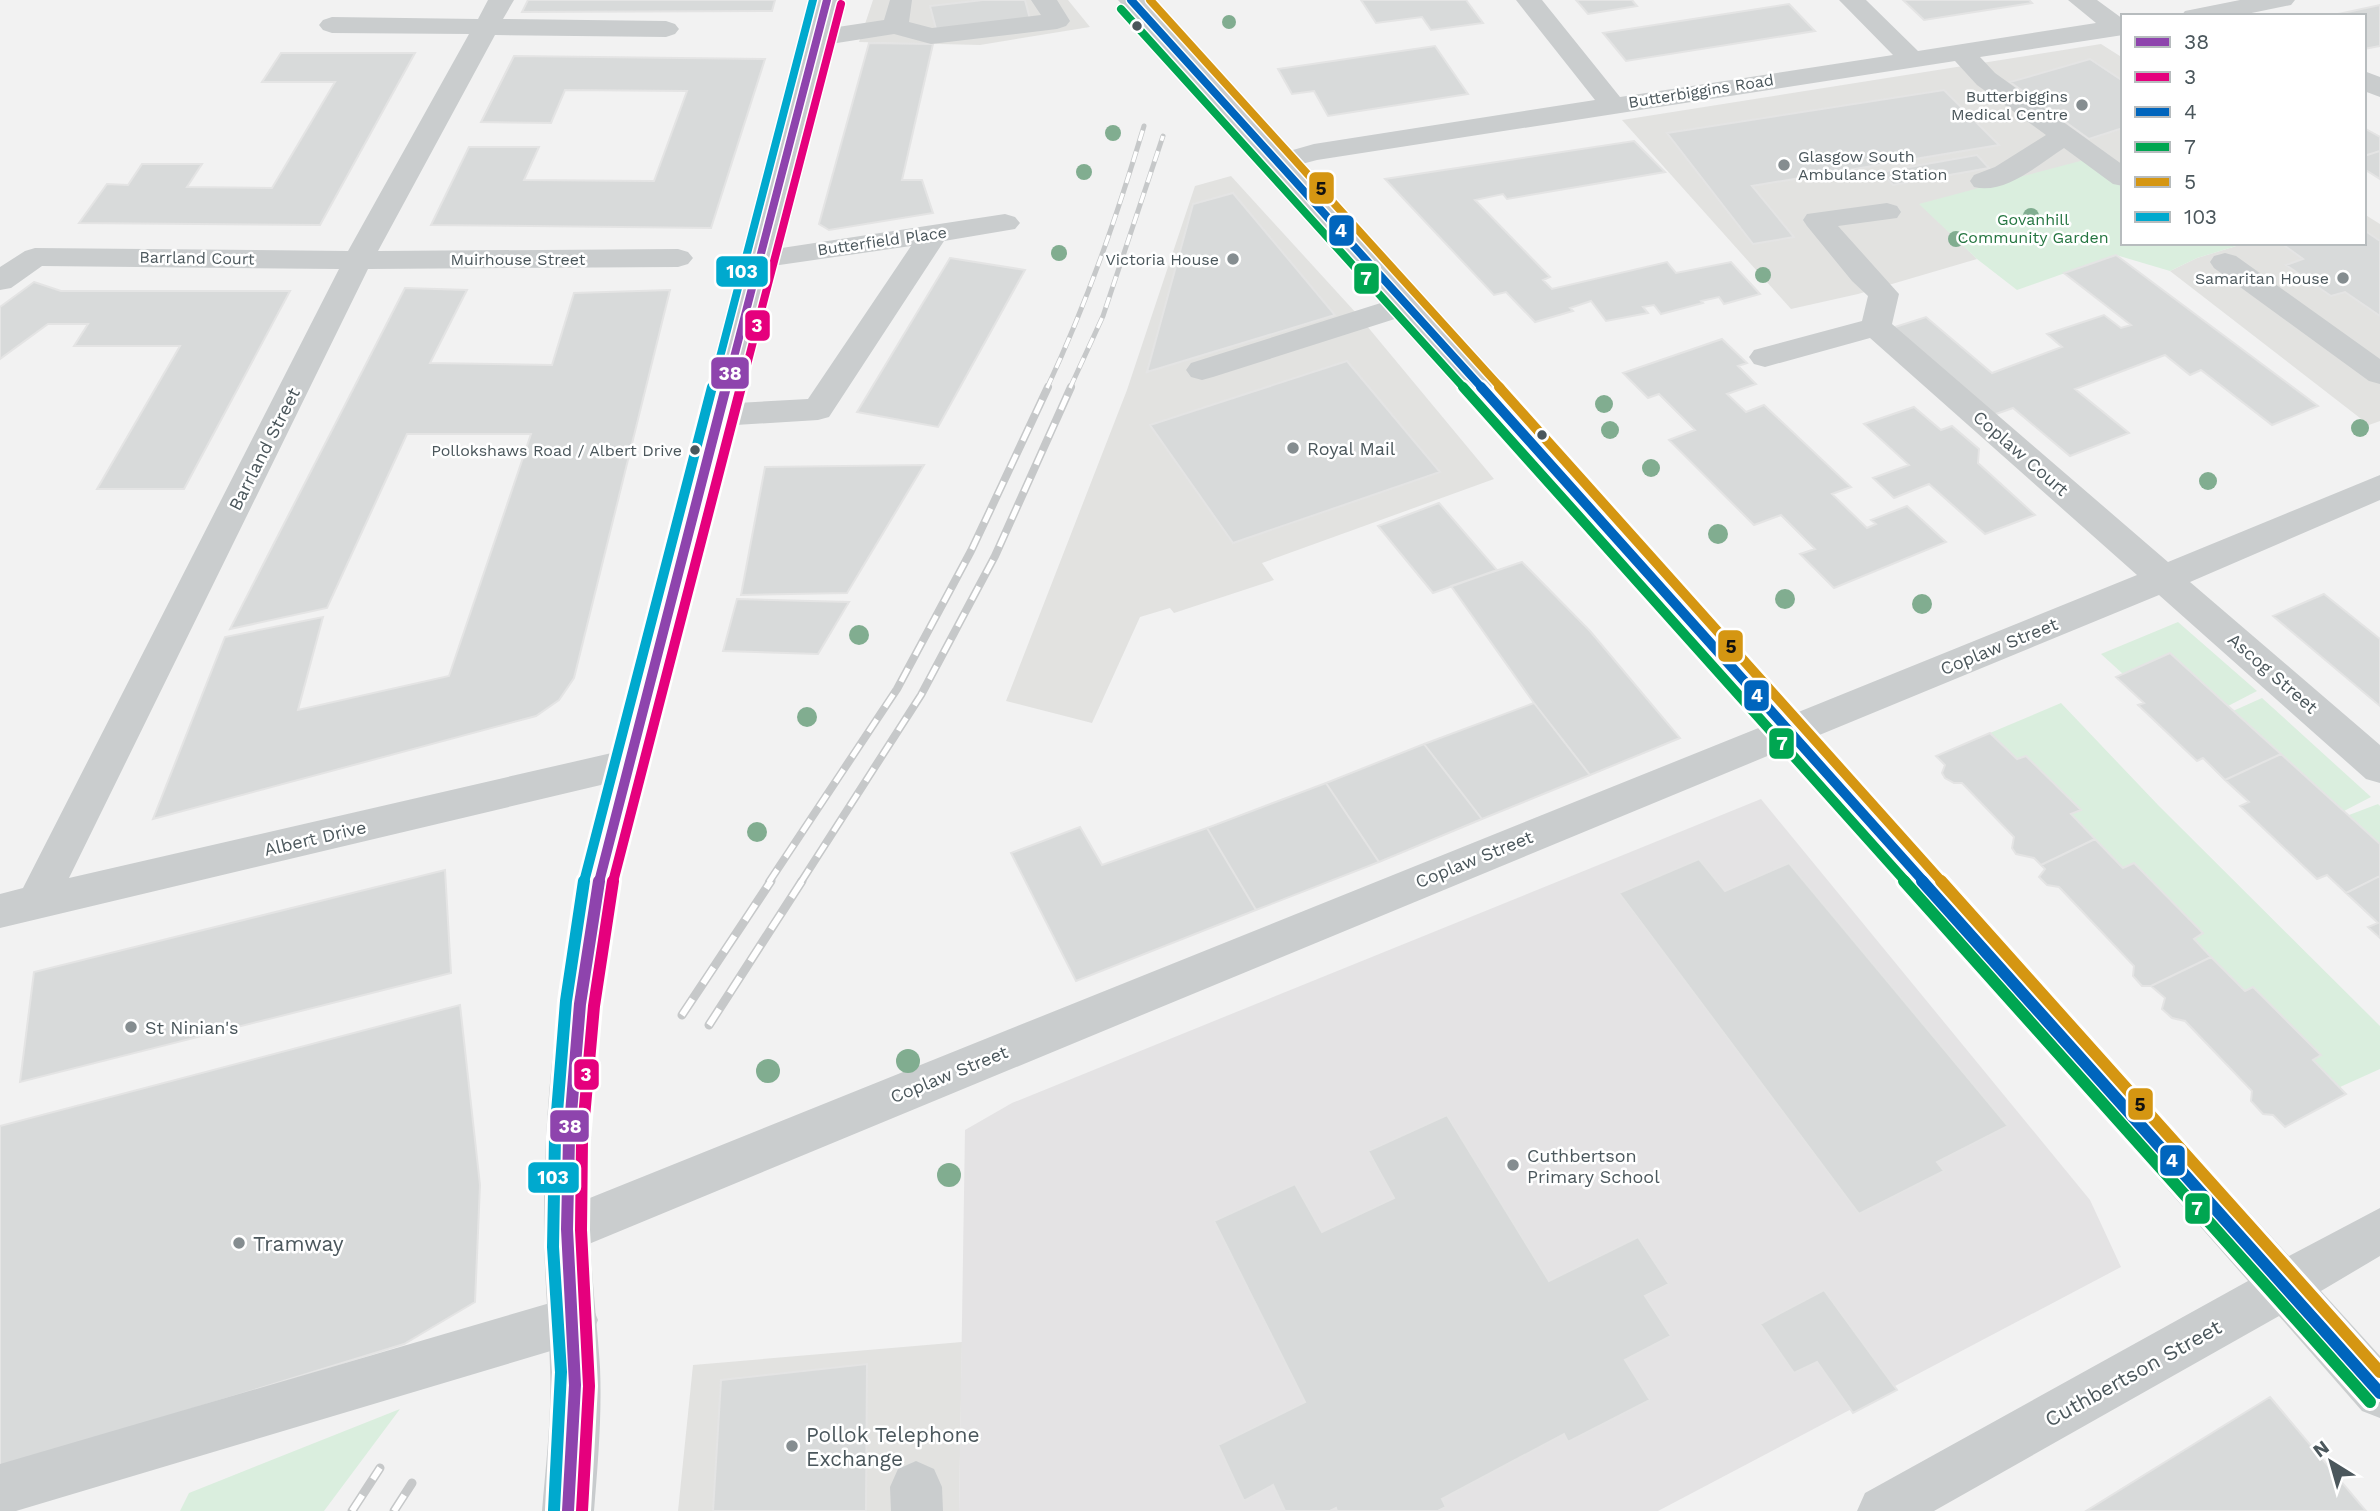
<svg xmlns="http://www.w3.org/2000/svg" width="2380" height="1511" viewBox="0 0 2380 1511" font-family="'Work Sans',sans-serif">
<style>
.commercial{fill:#e2e2e0}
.education{fill:#e4e3e4}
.green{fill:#daeede}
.building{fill:#d8dada;stroke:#e4e4e4;stroke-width:2}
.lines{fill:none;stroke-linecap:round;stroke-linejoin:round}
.minor{fill:#cacdce;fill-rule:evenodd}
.major{fill:#c8cbcd;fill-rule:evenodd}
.rail-far2-casing{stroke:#c6c8c9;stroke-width:5}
.rail-far1-casing{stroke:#c6c8c9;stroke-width:8}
.rail-casing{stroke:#c6c8c9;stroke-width:9}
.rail-far2{stroke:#fff;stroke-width:3.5;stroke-dasharray:11;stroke-linecap:butt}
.rail-far1{stroke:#fff;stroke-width:5;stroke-dasharray:15;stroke-linecap:butt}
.rail{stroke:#fff;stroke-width:6;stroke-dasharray:19;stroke-linecap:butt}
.bus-1-far2-casing{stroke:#fff;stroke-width:11}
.bus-1-far1-casing{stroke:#fff;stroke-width:15}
.bus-1-casing{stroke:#fff;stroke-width:18}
.bus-2-far2-casing{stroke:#fff;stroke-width:11}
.bus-2-far1-casing{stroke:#fff;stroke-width:15}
.bus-2-casing{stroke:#fff;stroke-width:18}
.bus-3-far2-casing{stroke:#fff;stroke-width:11}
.bus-3-far1-casing{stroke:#fff;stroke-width:15}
.bus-3-casing{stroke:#fff;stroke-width:18}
.bus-4-far2-casing{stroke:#fff;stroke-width:11}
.bus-4-far1-casing{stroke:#fff;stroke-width:15}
.bus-4-casing{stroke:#fff;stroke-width:18}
.bus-5-far2-casing{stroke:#fff;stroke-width:11}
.bus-5-far1-casing{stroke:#fff;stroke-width:15}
.bus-5-casing{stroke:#fff;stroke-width:18}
.bus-6-far2-casing{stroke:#fff;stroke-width:11}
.bus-6-far1-casing{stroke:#fff;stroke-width:15}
.bus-6-casing{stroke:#fff;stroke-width:18}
.bus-1-far2{stroke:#8e44ad;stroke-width:8}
.bus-1-far1{stroke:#8e44ad;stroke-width:10}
.bus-1{stroke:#8e44ad;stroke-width:12}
.bus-2-far2{stroke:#e5007d;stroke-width:8}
.bus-2-far1{stroke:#e5007d;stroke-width:10}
.bus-2{stroke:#e5007d;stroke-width:12}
.bus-3-far2{stroke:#0065bd;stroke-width:8}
.bus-3-far1{stroke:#0065bd;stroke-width:10}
.bus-3{stroke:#0065bd;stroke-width:12}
.bus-4-far2{stroke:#00a651;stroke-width:8}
.bus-4-far1{stroke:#00a651;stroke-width:10}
.bus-4{stroke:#00a651;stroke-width:12}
.bus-5-far2{stroke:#d59612;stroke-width:8}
.bus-5-far1{stroke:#d59612;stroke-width:10}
.bus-5{stroke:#d59612;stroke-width:12}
.bus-6-far2{stroke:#00a9ce;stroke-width:8}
.bus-6-far1{stroke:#00a9ce;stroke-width:10}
.bus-6{stroke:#00a9ce;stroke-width:12}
.tree{fill:#81ad90}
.bus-dot{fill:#4b575c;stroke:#fff;stroke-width:2.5}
.poi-dot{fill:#858d90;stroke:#fff;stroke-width:2.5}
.labels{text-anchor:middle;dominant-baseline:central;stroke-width:5;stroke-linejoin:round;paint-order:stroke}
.far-street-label{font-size:16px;fill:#4b575c;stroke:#fff}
.far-poi-label{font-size:16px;fill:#4b575c;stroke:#fff;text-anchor:end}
.far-park-label{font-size:16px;fill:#247540;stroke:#fff}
.bus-label{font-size:16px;fill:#4b575c;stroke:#fff;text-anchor:end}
.poi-label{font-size:18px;fill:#4b575c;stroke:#fff;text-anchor:start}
.street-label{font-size:18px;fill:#4b575c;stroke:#fff}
.near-poi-label{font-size:21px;fill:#4b575c;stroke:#fff;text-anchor:start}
.near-street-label{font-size:21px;fill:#4b575c;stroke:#fff}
.line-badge{stroke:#fff;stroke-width:2.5}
.badge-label{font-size:19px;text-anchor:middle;font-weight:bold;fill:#fff}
.pale-badge-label{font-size:19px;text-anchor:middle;font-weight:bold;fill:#111}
</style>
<rect width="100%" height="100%" fill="#f2f2f2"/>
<path class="commercial" d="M873,0H1068L1090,27L980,45L859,42Z
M2101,44L2123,58V183L1920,204L1977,259L1858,294L1791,309L1622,120Z
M1231,176L1357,314L1494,479L1262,563L1274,580L1174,613L1170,608L1140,617L1092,723L1006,701L1127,390L1195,186Z
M2364,214L2380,224V421L2369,425L2170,271L2197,258L2246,243H2364Z
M962,1342L959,1511H678L693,1365Z"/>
<path class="education" d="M1761,799L2090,1200L2121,1267L1658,1511H959L965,1130L1012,1103Z"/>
<path class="green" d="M2084,160L2123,183V243H2246L2197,258L2170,271L2116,255L2017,290L1977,259L1919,204Z
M2178,622L2257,691L2228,706L2170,654L2123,674L2101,654Z
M2262,698L2371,797L2344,811L2233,711Z
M2061,703L2159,806L2380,1026V1069L2340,1087L2313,1060L2320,1055L2253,987L2245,991L2194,939L2202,933L2123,868L2071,814L2080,810L2026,756L2017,759L1990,733Z
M2378,804L2380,806V844L2349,815Z
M400,1409L324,1511H180L189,1493Z"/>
<path class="building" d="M528,0H775L772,11L522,12Z
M983,0H1025L1030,19L936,29L930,6Z
M1361,0H1466L1483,23L1431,30L1422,17L1376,23Z
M1576,0H1632L1637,6L1588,14Z
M1903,0H2029L2032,3L1924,20Z
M1789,4L1815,31L1626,61L1603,33Z
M2380,5V46L2364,49V16H2329Z
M869,43L933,44L902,180H922L933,213L829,230L819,224Z
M1435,46L1468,94L1328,116L1314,91L1292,94L1278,69Z
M281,53H415L320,225L79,223L107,184L128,185L142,164H202L187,187L272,188L335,82H262Z
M514,56L765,59L711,228L431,225L469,147H539L524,180L654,181L687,91L565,90L551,123L481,122Z
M2090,59L2123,81V128L2089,139L2010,82Z
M1944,90L1999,145L1752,186L1794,237L1753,244L1667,133Z
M2364,128L2380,137V151L2364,156Z
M1634,141L1665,172L1507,199L1503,194L1475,200L1550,277L1543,280L1552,289L1667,262L1676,273L1731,262L1760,294L1724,304L1719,297L1701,301L1703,303L1661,314L1654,305L1643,307L1648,313L1606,321L1591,301L1570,308L1573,311L1535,322L1506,292L1494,295L1385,179Z
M2380,151V179L2364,169V156Z
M1977,155L1989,168L1893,185L1881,172Z
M1233,193L1335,315L1147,372L1193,204Z
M2364,230L2380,241V316L2345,292L2331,296L2286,265L2303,259L2281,243H2364Z
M2116,255L2318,406L2272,425L2201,370L2190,375L2165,355L2075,389L2129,433L2070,456L2013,408L1993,415L1892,328L1926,317L1992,373L2062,347L2047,334L2104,315L2121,328L2131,325L2064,273Z
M950,258L1025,270L938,427L857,412Z
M34,282L61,291H290L184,489H97L180,346H74L88,324H48L0,359V307Z
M405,288L467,290L430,363L552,365L574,293L670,290L574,678L559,700L536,716L153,819L225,637L323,617L298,710L449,676L531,434H407L327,608L230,629Z
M1722,339L1747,363L1738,366L1756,384L1727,394L1746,412L1764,405L1851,487L1832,494L1867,528L1876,524L1871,520L1907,506L1946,542L1834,588L1800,554L1815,549L1781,515L1754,525L1669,440L1695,430L1659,394L1648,398L1623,373Z
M1347,361L1440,472L1233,543L1150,425Z
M1914,407L1941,430L1952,426L1979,449L1978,463L2035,515L1985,534L1929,484L1894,498L1873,478L1909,465L1864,424Z
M924,465L847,593L741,595L765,467Z
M1439,503L1497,570L1433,593L1378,526Z
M1522,562L1590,631L1680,738L1590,775L1534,703L1451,586Z
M2324,594L2380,639V706L2273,616Z
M737,599L849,602L818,654L723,651Z
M2170,653L2228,706L2281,754L2225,780L2203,758L2197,761L2138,705L2144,703L2116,677Z
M1534,703L1590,775L1482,819L1424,744Z
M1990,733L2017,759L2026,756L2081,810L2071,814L2095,839L2041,865L2034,858L2016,854L2012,848L2014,837L1962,783H1954L1945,778L1942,773L1945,765L1936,756Z
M1424,744L1482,819L1379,862L1326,783Z
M2281,754L2380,844V876L2346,893L2327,875L2317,879L2240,806L2249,802L2225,780Z
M1326,783L1379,862L1256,910L1207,828Z
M1080,827L1102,865L1207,828L1256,910L1076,981L1011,853Z
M2095,839L2123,868L2134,863L2203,933L2194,939L2211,957L2151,986H2142L2133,976L2134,966L2059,887L2047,885L2039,877L2045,869L2041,865Z
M1699,859L1725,891L1789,863L2008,1126L1937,1162L1944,1171L1859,1214L1619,893Z
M445,870L451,973L20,1082L34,972Z
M2380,876V938L2368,927L2378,923L2346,893Z
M2211,957L2245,991L2253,987L2321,1055L2313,1060L2346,1094L2285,1127L2273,1115L2263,1114L2251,1101L2252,1091L2185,1021L2172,1018L2162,1009L2165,998L2151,986Z
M460,1005L480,1185L475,1302L404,1344L0,1468V1126Z
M1447,1115L1549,1281L1638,1237L1669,1284L1645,1296L1671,1336L1625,1360L1650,1400L1568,1442L1564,1434L1442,1499L1446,1507L1438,1511H1337L1336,1508L1330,1511H1285L1273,1485L1244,1501L1218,1445L1305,1402L1214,1221L1295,1184L1322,1232L1394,1198L1368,1151Z
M1824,1290L1897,1390L1853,1413L1817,1362L1794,1373L1760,1324Z
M867,1364L866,1511H713L721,1380Z
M2270,1397L2366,1511H2086Z"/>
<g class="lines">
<path class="minor" d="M488,0H514L503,19L666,21L675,24L679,29L675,34L666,37L495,35L378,251L678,249L688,252L693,258L688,264L678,267L368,269L69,878L629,749L643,753L648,764L643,775L0,928V894L23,888L339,269L42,266L11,288L0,290V267L25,251L35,248L348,251L469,34L332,33L323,30L319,25L323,20L332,17L478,19Z
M890,0H912L909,22L932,28L1041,15L1031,0H1057L1070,21L1066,26L1057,29L931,44L894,34L818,46L809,43L805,38L809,33L818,30L884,20Z
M1118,0H1145L1286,152L1314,144L1595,100L1516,0H1542L1620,97L1893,55L1839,0H1866L1918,51L2096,23L2068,0H2097L2123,19V35L1980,57L1995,73L2123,165V186L2113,184L2064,148C2039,164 2005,195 1974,187L1970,181L1974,175L1995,167L2046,135L1977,85L1955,61L1317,160L1298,165L1796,713L2137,575L1870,338L1765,367L1754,364L1749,357L1754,350L1862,321L1868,296L1852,281L1807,226L1803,220L1807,214L1887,203L1897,206L1901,212L1897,218L1838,226L1899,294L1892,324L2168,562L2380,475V500L2190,582L2380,745V783L2366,779L2159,595L1817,736L2289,1256L2380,1208V1256L2321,1291L2380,1356V1418L2362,1411L2279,1316L1934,1511H1857L1865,1493L2248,1281L1782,750L584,1246L567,1253L550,1246L544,1230L550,1214L1761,727L1401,317L1213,377L1202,380L1191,377L1186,370L1191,363L1387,301Z
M2240,0H2295L2291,5L2237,16H2181L2185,11Z
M2364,71L2380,77V97L2364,91Z
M1005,214L1015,217L1020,223L1015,229L944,241L829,417L818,420L719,426L708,423L703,415L708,407L719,404L808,399L911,246L759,268L749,265L744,259L749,253Z
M2225,253L2236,256L2380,359V384L2369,381L2214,268L2210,262L2214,256Z
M574,1296L591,1303L598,1320L591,1337L574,1344L16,1511H0V1464Z
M916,1461L934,1469L942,1487L943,1511H891L890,1487L898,1469Z"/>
<path class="major" d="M814,0H840L621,869C600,991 588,1105 590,1229C591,1275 597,1321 600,1367C602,1415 598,1463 594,1511H542C546,1463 552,1415 550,1367C549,1321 544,1275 544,1229C543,1104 558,991 581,869Z"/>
<defs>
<path id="rail-far2" d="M1047,388C1088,300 1116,219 1144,126
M1070,388L1103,316L1163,136"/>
<path id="rail-far1" d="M769,882L897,689L971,551L1048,387
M801,882L921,695L995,556L1071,387"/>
<path id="rail" d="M682,1015L771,881
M709,1025L802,881
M352,1511L380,1468
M394,1511L412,1483"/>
</defs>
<use href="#rail-far2" class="rail-far2-casing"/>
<use href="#rail-far1" class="rail-far1-casing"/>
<use href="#rail" class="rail-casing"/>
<use href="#rail-far2" class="rail-far2"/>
<use href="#rail-far1" class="rail-far1"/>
<use href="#rail" class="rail"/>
<defs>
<path id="bus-1-far2" d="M726,388L827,0"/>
<path id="bus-1-far1" d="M599,882L726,387"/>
<path id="bus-1" d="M568,1511L575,1385L567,1229L569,1138L580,1004L599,881"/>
<path id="bus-2-far2" d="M741,388L841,4"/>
<path id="bus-2-far1" d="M613,882L741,387"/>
<path id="bus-2" d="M582,1511L589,1386L581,1230L582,1140L594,1006L613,881"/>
<path id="bus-3-far2" d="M1131,0L1482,388"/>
<path id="bus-3-far1" d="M1481,387L1924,882"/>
<path id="bus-3" d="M1922,881L2380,1393"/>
<path id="bus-4-far2" d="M1121,9L1464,388"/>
<path id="bus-4-far1" d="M1463,387L1906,882"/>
<path id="bus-4" d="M1904,881L2370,1402"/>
<path id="bus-5-far2" d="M1150,0L1501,388"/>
<path id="bus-5-far1" d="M1499,387L1942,882"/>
<path id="bus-5" d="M1941,881L2380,1372"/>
<path id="bus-6-far2" d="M712,388L813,0"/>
<path id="bus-6-far1" d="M584,882L712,387"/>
<path id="bus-6" d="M554,1510L561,1372L553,1247L555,1137L566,1001L584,881"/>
</defs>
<use href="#bus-1-far2" class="bus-1-far2-casing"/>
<use href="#bus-1-far1" class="bus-1-far1-casing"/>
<use href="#bus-1" class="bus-1-casing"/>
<use href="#bus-2-far2" class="bus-2-far2-casing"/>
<use href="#bus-2-far1" class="bus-2-far1-casing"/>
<use href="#bus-2" class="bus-2-casing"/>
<use href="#bus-3-far2" class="bus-3-far2-casing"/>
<use href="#bus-3-far1" class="bus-3-far1-casing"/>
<use href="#bus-3" class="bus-3-casing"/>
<use href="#bus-4-far2" class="bus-4-far2-casing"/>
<use href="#bus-4-far1" class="bus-4-far1-casing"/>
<use href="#bus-4" class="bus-4-casing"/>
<use href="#bus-5-far2" class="bus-5-far2-casing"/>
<use href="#bus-5-far1" class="bus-5-far1-casing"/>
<use href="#bus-5" class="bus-5-casing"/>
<use href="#bus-6-far2" class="bus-6-far2-casing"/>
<use href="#bus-6-far1" class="bus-6-far1-casing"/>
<use href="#bus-6" class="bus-6-casing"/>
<use href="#bus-1-far2" class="bus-1-far2"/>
<use href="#bus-1-far1" class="bus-1-far1"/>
<use href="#bus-1" class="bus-1"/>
<use href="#bus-2-far2" class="bus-2-far2"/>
<use href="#bus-2-far1" class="bus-2-far1"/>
<use href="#bus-2" class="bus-2"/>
<use href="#bus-3-far2" class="bus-3-far2"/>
<use href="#bus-3-far1" class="bus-3-far1"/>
<use href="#bus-3" class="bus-3"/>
<use href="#bus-4-far2" class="bus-4-far2"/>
<use href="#bus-4-far1" class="bus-4-far1"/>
<use href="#bus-4" class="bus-4"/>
<use href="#bus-5-far2" class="bus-5-far2"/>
<use href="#bus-5-far1" class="bus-5-far1"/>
<use href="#bus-5" class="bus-5"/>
<use href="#bus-6-far2" class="bus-6-far2"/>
<use href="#bus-6-far1" class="bus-6-far1"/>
<use href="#bus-6" class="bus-6"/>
</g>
<g class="tree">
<circle cx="1229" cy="22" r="7"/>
<circle cx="1113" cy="133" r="8"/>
<circle cx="1084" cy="172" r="8"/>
<circle cx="2031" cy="216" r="8"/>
<circle cx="1956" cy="239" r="8"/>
<circle cx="1059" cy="253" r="8"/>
<circle cx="1763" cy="275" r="8"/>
<circle cx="1604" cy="404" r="9"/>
<circle cx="2360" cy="428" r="9"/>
<circle cx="1610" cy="430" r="9"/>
<circle cx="1651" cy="468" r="9"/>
<circle cx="2208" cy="481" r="9"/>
<circle cx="1718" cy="534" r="10"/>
<circle cx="1785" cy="599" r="10"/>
<circle cx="1922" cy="604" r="10"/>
<circle cx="859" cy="635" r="10"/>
<circle cx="807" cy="717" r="10"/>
<circle cx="757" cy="832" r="10"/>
<circle cx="908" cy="1061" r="12"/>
<circle cx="768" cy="1071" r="12"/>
<circle cx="949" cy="1175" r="12"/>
</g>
<g class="bus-dot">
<circle cx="1137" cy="26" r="6"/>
<circle cx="1542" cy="435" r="6"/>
<circle cx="695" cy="450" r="6"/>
</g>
<g class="poi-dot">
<circle cx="2082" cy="105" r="7"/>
<circle cx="1784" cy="165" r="7"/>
<circle cx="1233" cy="259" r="7"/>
<circle cx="2343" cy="278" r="7"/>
<circle cx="1293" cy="448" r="7"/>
<circle cx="131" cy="1027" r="7"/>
<circle cx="1513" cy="1165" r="7"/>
<circle cx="239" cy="1243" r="7"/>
<circle cx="792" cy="1446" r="7"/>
</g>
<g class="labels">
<g class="far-street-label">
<text transform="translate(1701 91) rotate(-9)">Butterbiggins Road</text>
<text transform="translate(882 241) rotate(-8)">Butterfield Place</text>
<text transform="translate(197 258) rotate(1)">Barrland Court</text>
<text x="518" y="259">Muirhouse Street</text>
</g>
<g class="far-poi-label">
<text x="2068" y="96">Butterbiggins<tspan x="2068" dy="18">Medical Centre</tspan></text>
<text x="1798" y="156" text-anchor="start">Glasgow South<tspan x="1798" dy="18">Ambulance Station</tspan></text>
<text x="1219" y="259">Victoria House</text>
<text x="2329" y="278">Samaritan House</text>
</g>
<g class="far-park-label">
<text x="2033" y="219">Govanhill<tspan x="2033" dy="18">Community Garden</tspan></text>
</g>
<g class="bus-label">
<text x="682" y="450">Pollokshaws Road / Albert Drive</text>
</g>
<g class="poi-label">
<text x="1307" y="448">Royal Mail</text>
<text x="145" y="1027">St Ninian's</text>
<text x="1527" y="1155">Cuthbertson<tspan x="1527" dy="21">Primary School</tspan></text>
</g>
<g class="street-label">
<text transform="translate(264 449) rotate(-63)">Barrland Street</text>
<text transform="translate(2021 453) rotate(41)">Coplaw Court</text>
<text transform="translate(1999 646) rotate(-22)">Coplaw Street</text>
<text transform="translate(2273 673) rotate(41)">Ascog Street</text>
<text transform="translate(315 838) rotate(-13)">Albert Drive</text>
<text transform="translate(1474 859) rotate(-22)">Coplaw Street</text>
<text transform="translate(949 1074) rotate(-22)">Coplaw Street</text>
</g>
<g class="near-poi-label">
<text x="253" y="1243">Tramway</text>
<text x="806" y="1434">Pollok Telephone<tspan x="806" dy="24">Exchange</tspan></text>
</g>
<g class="near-street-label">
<text transform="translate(2133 1373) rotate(-29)">Cuthbertson Street</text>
</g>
</g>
<g class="line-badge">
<rect x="1308" y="171" width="27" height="34" rx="7" fill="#d59612"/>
<rect x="1328" y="214" width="27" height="33" rx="7" fill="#0065bd"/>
<rect x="715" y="255" width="54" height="33" rx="7" fill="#00a9ce"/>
<rect x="1353" y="262" width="27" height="33" rx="7" fill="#00a651"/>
<rect x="744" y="309" width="27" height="33" rx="7" fill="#e5007d"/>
<rect x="710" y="356" width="40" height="34" rx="7" fill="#8e44ad"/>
<rect x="1717" y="629" width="27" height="34" rx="7" fill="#d59612"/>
<rect x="1743" y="679" width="27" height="33" rx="7" fill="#0065bd"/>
<rect x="1768" y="727" width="27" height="33" rx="7" fill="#00a651"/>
<rect x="573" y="1058" width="27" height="33" rx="7" fill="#e5007d"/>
<rect x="2127" y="1087" width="27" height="34" rx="7" fill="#d59612"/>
<rect x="549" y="1109" width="41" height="34" rx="7" fill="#8e44ad"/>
<rect x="2159" y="1144" width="27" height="33" rx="7" fill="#0065bd"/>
<rect x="527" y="1161" width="53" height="33" rx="7" fill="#00a9ce"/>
<rect x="2184" y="1192" width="27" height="33" rx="7" fill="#00a651"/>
</g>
<g class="badge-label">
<text x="1341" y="237">4</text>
<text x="742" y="278">103</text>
<text x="1366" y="285">7</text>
<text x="757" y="332">3</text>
<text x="730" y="380">38</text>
<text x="1757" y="702">4</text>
<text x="1782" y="750">7</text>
<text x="586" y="1081">3</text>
<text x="570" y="1133">38</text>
<text x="2172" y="1167">4</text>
<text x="553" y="1184">103</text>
<text x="2197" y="1215">7</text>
</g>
<g class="pale-badge-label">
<text x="1321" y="195">5</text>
<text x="1731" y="653">5</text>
<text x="2140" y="1111">5</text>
</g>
<rect x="2121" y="14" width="245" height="231" fill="#ffffff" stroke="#b7bcbe" stroke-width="2"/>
<rect x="2135" y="37" width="35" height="10" fill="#8e44ad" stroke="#b7bcbe" stroke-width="2"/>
<text x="2184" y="49" font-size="21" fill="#4b575c">38</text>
<rect x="2135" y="72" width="35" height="10" fill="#e5007d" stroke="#b7bcbe" stroke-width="2"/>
<text x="2184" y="84" font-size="21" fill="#4b575c">3</text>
<rect x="2135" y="107" width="35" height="10" fill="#0065bd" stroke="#b7bcbe" stroke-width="2"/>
<text x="2184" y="119" font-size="21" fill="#4b575c">4</text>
<rect x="2135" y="142" width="35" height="10" fill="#00a651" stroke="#b7bcbe" stroke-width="2"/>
<text x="2184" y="154" font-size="21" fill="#4b575c">7</text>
<rect x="2135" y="177" width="35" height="10" fill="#d59612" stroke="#b7bcbe" stroke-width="2"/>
<text x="2184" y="189" font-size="21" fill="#4b575c">5</text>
<rect x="2135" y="212" width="35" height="10" fill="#00a9ce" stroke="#b7bcbe" stroke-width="2"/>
<text x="2184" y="224" font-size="21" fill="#4b575c">103</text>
<g transform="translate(2331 1462) rotate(323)" stroke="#ffffff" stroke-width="5" paint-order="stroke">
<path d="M0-5L12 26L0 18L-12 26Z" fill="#4b575c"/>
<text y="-10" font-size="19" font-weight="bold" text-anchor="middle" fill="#4b575c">N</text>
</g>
</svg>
